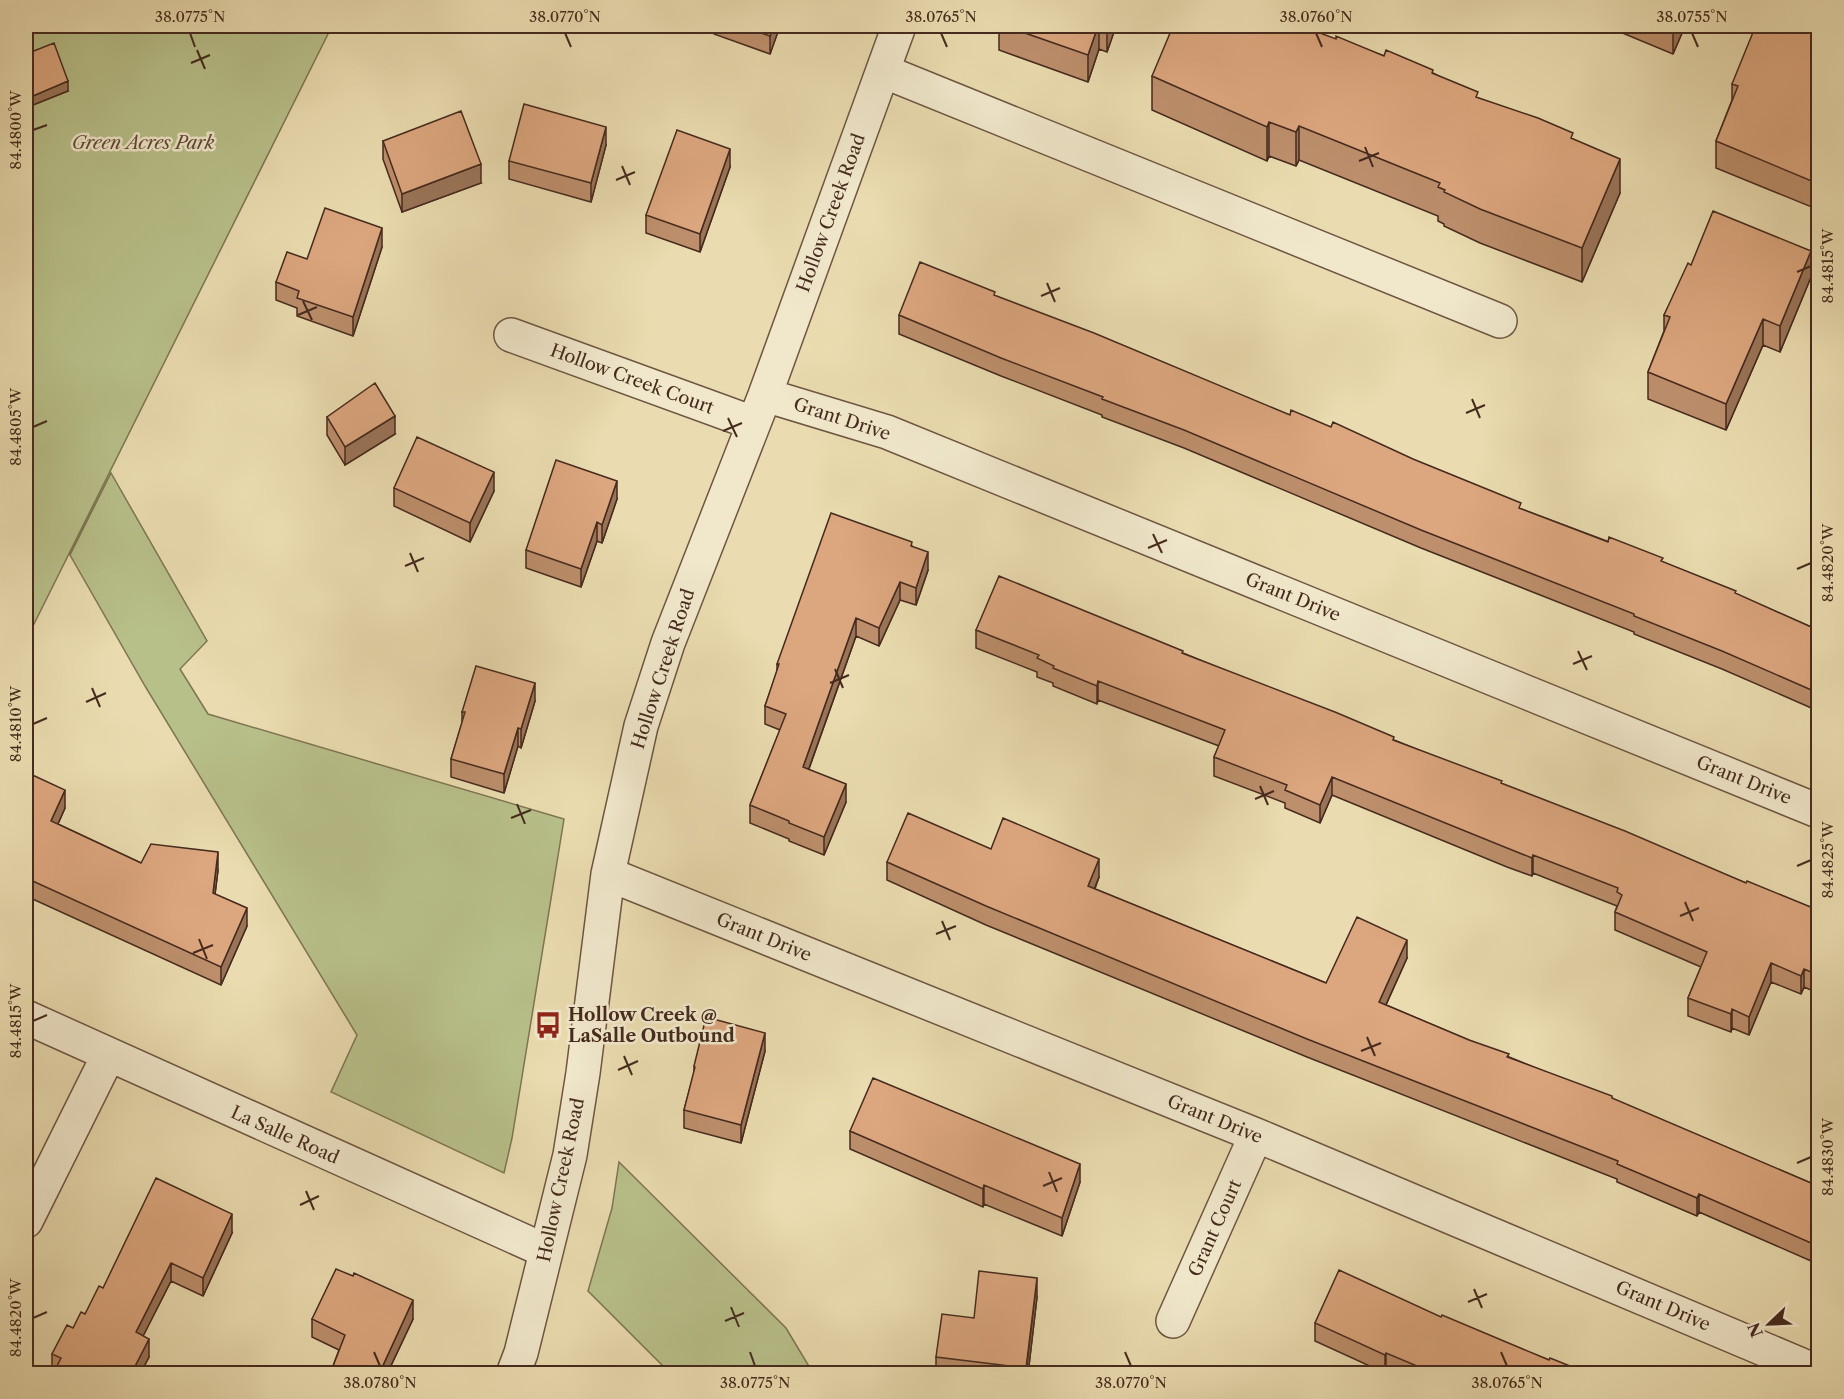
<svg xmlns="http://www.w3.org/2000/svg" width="1844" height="1399" viewBox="0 0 1844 1399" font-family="'Libre Caslon Text',serif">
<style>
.green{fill:#b8c08a;stroke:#7e7554;stroke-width:1.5}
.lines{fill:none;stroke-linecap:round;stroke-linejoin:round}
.minor-casing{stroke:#6e5642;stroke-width:36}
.minor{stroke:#f1e8cc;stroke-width:33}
.wall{fill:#bd8f6c;stroke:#452a1e;stroke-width:1.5}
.shaded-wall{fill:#9a7458;stroke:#452a1e;stroke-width:1.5}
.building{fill:#dca67e;stroke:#452a1e;stroke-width:1.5}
.ticks{fill:none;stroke:#452a1e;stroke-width:2}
.labels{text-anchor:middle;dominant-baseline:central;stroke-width:5;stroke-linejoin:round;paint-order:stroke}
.park-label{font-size:18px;font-style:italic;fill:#5c4834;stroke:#f1e8cc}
.street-label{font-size:18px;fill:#452a1e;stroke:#f1e8cc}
.poi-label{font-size:18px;font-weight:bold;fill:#452a1e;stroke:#f1e8cc;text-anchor:start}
.neatline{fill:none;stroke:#452a1e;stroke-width:2}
.ticks-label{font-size:15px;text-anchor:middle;fill:#452a1e}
</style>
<rect width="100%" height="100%" fill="#eadcb0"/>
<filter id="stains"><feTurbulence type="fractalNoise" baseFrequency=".00333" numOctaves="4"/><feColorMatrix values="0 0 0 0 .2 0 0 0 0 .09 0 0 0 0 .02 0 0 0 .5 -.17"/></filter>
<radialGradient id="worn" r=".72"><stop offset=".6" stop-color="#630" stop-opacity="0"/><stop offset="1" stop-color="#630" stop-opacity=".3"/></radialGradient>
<path class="green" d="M26,26H332L26,640Z
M111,473L207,641L180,669L208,714L564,819L512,1138L504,1173L331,1092L357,1035L145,686L70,555Z
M619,1162L786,1328L813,1373H670L588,1291L612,1208Z"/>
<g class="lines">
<defs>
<path id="minor" d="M883,71L1500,321
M511,335L753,423
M765,395L887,432L1818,811
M608,874L1256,1135L1818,1372
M26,1017L546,1251
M26,1221L108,1056
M1173,1321L1256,1135
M513,1374L521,1353L570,1155L583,1073L608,874L641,726L668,643L765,395L899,26"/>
</defs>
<use href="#minor" class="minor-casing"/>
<use href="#minor" class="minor"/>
</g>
<path class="wall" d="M714,26H780L770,54L714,34Z
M999,26H1116L1107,52L1099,49L1088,82L999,50Z
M1593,26H1685L1673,54L1608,27L1606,31Z
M1818,26L1814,208L1716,168V141L1732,100V84L1762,33Z
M1336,39L1433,73L1478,98L1573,139L1620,193L1582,282L1480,243L1444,226V224L1438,221V216L1299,160L1296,166L1269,156L1267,161L1152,110V76Z
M26,54L68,91L33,105L26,85Z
M383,141L481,183L402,212L383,159Z
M606,145L591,202L509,179V161Z
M730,167L700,252L646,233V215Z
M382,247L353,336L297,316V308L276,300V282L307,259Z
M1691,265L1811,277L1780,352L1763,345L1726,430L1648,399V372L1664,331V315Z
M995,296L1521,509L1663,562L1818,630V628V710L1816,709V710L1722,669L1634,634V632L1421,548L1184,448L1102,417V415L1001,376L899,334V315Z
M327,417L395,434L345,465L327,435Z
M394,488L494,491L470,542L394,506Z
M617,499L602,543L597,541L581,587L526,568V550Z
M912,546L928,570L916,605L900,600L879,646L856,636L809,769L846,802L824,855L789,841V839L750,823V805L780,730L765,724V706L777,672V664Z
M976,630L1183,653L1394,740L1746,883L1818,910V993L1804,987L1801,994L1771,982L1749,1035L1732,1028L1731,1032L1688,1016V998L1701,967L1615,930V912L1617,906L1533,873L1532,876L1507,867L1332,795L1320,823L1285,808V803L1214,776V757L1219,746L1098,700L1097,704L1053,686V683L1037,677V672L976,648Z
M535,701L521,748L518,746L504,793L451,777V759L462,723V712Z
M26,772L65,808L58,824L141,863L218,870L215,894L247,926L221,985L26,896Z
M991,849L1099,877L1095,889L1326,983L1407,958L1386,1005L1509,1057L1612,1099L1818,1186V1264L1699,1212L1697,1216L1617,1182V1179L1307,1057L986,925L887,880V862Z
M765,1051L741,1143L684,1128V1110L694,1073V1066Z
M850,1131L1080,1182L1062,1236L984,1204L983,1207L850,1149Z
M232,1233L203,1296L171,1281L143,1336L149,1357L140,1374H53L52,1372V1354L85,1314L103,1288Z
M1037,1297L1028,1374H936V1357L974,1318Z
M1441,1317L1549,1360L1590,1374H1391L1386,1371L1385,1373L1315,1341V1323Z
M312,1319H413L387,1374H330L339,1350L312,1337Z"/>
<path class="shaded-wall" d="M774,26H780L770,54V36Z
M1098,26H1099V49L1088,82V55Z
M1107,26H1116L1107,52Z
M1673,26H1685L1673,54Z
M68,81V91L33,105V96Z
M1269,122V156L1267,161V127Z
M1299,126V160L1296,166V132Z
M606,127V145L591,202V183Z
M730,149V167L700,252V234Z
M1620,159V193L1582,282V248Z
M481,164V183L402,212V194Z
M1818,169V196L1814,208V182Z
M382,228V247L353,336V317Z
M1811,251V277L1780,352V326Z
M1763,319V345L1726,430V404Z
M395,416V434L345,465V447Z
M494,472V491L470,542V523Z
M617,481V499L602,543V525Z
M597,522V541L581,587V569Z
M928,552V570L916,605V588Z
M900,582V600L879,646V628Z
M856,618V636L803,785V767Z
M1098,681V700L1097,704V686Z
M535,683V701L521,748V729Z
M518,728V746L504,793V774Z
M1332,777V795L1320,823V805Z
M846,784V802L824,855V837Z
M65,790V808L51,839V821Z
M218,852V870L213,911V893Z
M1533,855V873L1532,876V858Z
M1099,859V877L1088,904V886Z
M247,908V926L221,985V967Z
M1407,940V958L1379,1020V1002Z
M1771,963V982L1749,1035V1017Z
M1804,969V987L1801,994V976Z
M1732,1009V1028L1731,1032V1014Z
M765,1033V1051L741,1143V1125Z
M1080,1164V1182L1062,1236V1218Z
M984,1185V1204L983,1207V1189Z
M1699,1194V1212L1697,1216V1198Z
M232,1214V1233L203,1296V1278Z
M171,1263V1281L136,1350V1332Z
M1037,1278V1297L1028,1374H1026Z
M413,1300V1319L387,1374H379Z
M149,1339V1357L140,1374H131Z
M1386,1353V1371L1385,1373V1355Z"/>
<path class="building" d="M741,26H774L770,36Z
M1005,26H1098L1088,55Z
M1173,26H1301L1336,39V36L1384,56L1386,50L1433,70L1432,73L1478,92L1476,97L1538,118L1573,133L1571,138L1620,159L1582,248L1480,209L1444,192L1445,190L1438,187L1440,183L1299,126L1296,132L1269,122L1267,127L1152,76Z
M1764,26H1818V169L1814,182L1716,141L1738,86L1732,84L1747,47L1754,30L1762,33Z
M54,43L68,81L33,96L26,76V54Z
M524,104L606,127L591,183L509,161Z
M461,111L481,164L402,194L383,141Z
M677,130L730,149L700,234L646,215Z
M325,208L382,228L353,317L297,298L299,291L276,282L287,252L307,259Z
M1713,211L1811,251L1780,326L1763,319L1726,404L1648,372L1670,317L1664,315L1688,263L1691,265Z
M920,262L995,292L994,295L1094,333L1290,415L1291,410L1331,427L1333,422L1413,459L1521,503L1519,508L1608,542L1609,537L1663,558L1661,561L1736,591L1735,593L1818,630V628V691L1816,690V692L1722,651L1634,616V614L1421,530L1184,430L1102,399L1103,397L1001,358L899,315Z
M375,383L395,416L345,447L327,417Z
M417,437L494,472L470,523L394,488Z
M556,460L617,481L602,525L597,522L581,569L526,550Z
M831,513L912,542L911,546L928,552L916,588L900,582L879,628L856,618L803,767L846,784L824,837L789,823V821L750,805L786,714L765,706L779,664H777Z
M999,576L1183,651L1182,653L1335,712L1394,737L1393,740L1502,781L1501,783L1625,831L1746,883L1747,881L1818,910V975L1804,969L1801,976L1771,963L1749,1017L1732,1009L1731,1014L1688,998L1707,952L1615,912L1622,895L1617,892L1618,888L1533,855L1532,858L1507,848L1332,777L1320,805L1285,790L1287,785L1214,757L1225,730L1098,681L1097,686L1053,668L1054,666L1037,658L1039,655L976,630Z
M476,666L535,683L521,729L518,728L504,774L451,759L465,712H462Z
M26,772L65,790L51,821L141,863L151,844L218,852L213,893L247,908L221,967L26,878Z
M908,813L991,849L1003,818L1099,859L1088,886L1326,983L1357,917L1407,940L1379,1002L1469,1040L1509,1054L1507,1057L1612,1096V1098L1818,1186V1246L1699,1194L1697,1198L1617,1164L1618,1161L1307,1039L986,906L887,862Z
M706,1017L765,1033L741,1125L684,1110L695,1067L694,1066Z
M873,1078L1080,1164L1062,1218L984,1185L983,1189L850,1131Z
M156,1178L232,1214L203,1278L171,1263L136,1332L149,1339L131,1374H53L61,1358L52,1354L67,1325L73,1328L81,1312L85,1314L99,1286L103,1288Z
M336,1269L353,1276L354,1273L413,1300L379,1374H330L345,1335L312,1319Z
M1339,1270L1441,1317L1442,1315L1549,1360L1550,1358L1590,1374H1436L1386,1353L1385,1355L1315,1323Z
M979,1271L1037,1278L1026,1368L936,1357L942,1314L974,1318Z"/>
<path class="ticks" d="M190,33L195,47M565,33L571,47M941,33L947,47M1316,33L1322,47M1692,33L1698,47M197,50L205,69M191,63L210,55M33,130L47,125M1365,147L1373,167M1359,161L1379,153M622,166L630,185M616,180L635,172M1797,272L1811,266M1047,283L1055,302M1041,296L1060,288M303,301L312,320M298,315L317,307M1472,399L1480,418M1466,413L1485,405M728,418L737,437M33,427L47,421M723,431L742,423M1153,534L1162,553M1148,548L1167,540M410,553L418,572M405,566L424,558M1797,569L1811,563M1578,651L1587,670M1573,664L1592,656M835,669L843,688M830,683L849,675M92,688L100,707M86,702L106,693M33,724L47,718M1260,786L1268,805M1255,799L1274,791M517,804L525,824M511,818L531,810M1797,866L1811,860M1685,902L1693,921M1680,916L1699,908M942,921L950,940M936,934L956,926M199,939L207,959M193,953L213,945M33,1021L47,1015M1367,1037L1375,1056M1361,1051L1381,1043M624,1056L632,1075M618,1070L638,1061M1797,1163L1811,1157M1049,1172L1057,1192M1043,1186L1062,1178M306,1191L314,1210M300,1205L319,1196M1474,1289L1482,1308M1468,1302L1487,1294M731,1307L739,1327M33,1318L47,1312M725,1321L744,1313M374,1352L380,1366M750,1352L755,1366M1125,1352L1131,1366M1501,1352L1507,1366"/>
<defs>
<symbol id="bus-bare" viewBox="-9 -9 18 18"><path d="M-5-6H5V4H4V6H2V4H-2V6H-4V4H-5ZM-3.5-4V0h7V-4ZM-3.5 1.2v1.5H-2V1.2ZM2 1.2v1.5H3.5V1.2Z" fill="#8f2418" stroke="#f1e8cc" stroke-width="2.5" paint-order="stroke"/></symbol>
</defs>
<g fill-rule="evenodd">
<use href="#bus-bare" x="529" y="1006" width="38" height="38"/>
</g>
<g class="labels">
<g class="park-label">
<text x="143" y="143">Green Acres Park</text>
</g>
<g class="street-label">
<text transform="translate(831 213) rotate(-70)">Hollow Creek Road</text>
<text transform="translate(632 379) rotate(20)">Hollow Creek Court</text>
<text transform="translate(842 419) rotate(18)">Grant Drive</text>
<text transform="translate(1293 597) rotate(22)">Grant Drive</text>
<text transform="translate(663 669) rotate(-72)">Hollow Creek Road</text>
<text transform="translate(1744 780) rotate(22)">Grant Drive</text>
<text transform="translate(764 937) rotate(22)">Grant Drive</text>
<text transform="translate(1215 1119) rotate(22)">Grant Drive</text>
<text transform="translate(285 1135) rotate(24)">La Salle Road</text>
<text transform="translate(561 1180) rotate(-78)">Hollow Creek Road</text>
<text transform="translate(1215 1228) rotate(-66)">Grant Court</text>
<text transform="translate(1663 1306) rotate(23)">Grant Drive</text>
</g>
<g class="poi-label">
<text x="568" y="1015">Hollow Creek @<tspan x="568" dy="21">LaSalle Outbound</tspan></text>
</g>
</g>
<rect width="1844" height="1399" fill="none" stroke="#eadcb0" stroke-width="66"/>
<g transform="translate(1769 1324) rotate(247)" stroke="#f1e8cc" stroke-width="4.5" paint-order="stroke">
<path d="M0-4.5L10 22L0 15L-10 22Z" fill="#452a1e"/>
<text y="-9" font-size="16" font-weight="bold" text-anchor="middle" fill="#452a1e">N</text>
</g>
<rect x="33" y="33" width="1778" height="1333" class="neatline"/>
<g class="ticks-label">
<text x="190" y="22">38.0775°N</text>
<text x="565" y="22">38.0770°N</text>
<text x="941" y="22">38.0765°N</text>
<text x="1316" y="22">38.0760°N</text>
<text x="1692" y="22">38.0755°N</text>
<text transform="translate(16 130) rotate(-90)" y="5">84.4800°W</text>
<text transform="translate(1828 266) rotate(-90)" y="5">84.4815°W</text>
<text transform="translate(16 427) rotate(-90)" y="5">84.4805°W</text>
<text transform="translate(1828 563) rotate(-90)" y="5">84.4820°W</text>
<text transform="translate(16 724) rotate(-90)" y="5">84.4810°W</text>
<text transform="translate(1828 860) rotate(-90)" y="5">84.4825°W</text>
<text transform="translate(16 1021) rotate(-90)" y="5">84.4815°W</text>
<text transform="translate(1828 1157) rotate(-90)" y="5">84.4830°W</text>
<text transform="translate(16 1318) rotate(-90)" y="5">84.4820°W</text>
<text x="380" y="1388">38.0780°N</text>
<text x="755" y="1388">38.0775°N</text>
<text x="1131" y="1388">38.0770°N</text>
<text x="1507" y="1388">38.0765°N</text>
</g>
<rect width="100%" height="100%" filter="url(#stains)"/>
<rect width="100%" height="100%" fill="url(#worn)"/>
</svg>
